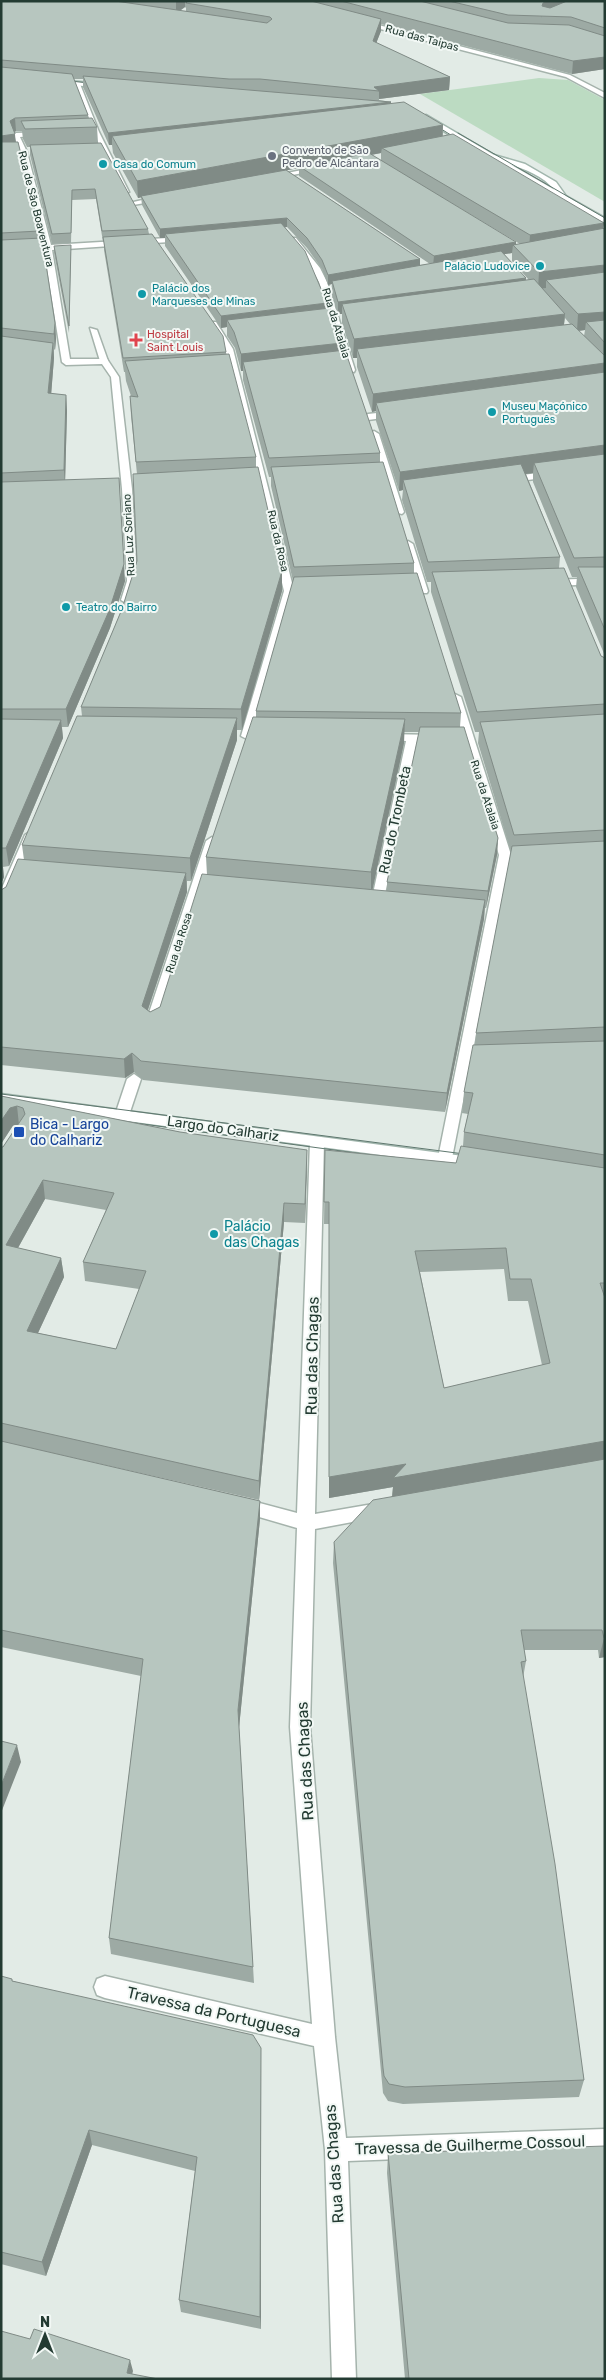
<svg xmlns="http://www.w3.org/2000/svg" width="606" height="2380" viewBox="0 0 606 2380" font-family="Rubik,sans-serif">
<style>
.green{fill:#bcdbc2}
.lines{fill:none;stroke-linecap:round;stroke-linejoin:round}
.lane-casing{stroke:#a5b3ac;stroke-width:3}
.street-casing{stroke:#a5b3ac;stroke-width:3}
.secondary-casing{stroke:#a1b6ad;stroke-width:3}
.lane{fill:#fff;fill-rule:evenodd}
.street{fill:#fff;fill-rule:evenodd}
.secondary{fill:#fff;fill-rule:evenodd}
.tram{stroke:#5e776e;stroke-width:1}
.wall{fill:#9daaa4;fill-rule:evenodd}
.shaded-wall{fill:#808b86}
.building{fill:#b7c6bf;stroke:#808b86;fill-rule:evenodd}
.worship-dot{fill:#6b7280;stroke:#f2f8f5;stroke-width:2}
.culture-dot{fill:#0f9aa8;stroke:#f2f8f5;stroke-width:2}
.health-dot{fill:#e0444e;stroke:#f2f8f5;stroke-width:2}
.transit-dot{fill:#1a4fb4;stroke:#f2f8f5;stroke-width:2}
.labels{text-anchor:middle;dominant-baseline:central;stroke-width:4;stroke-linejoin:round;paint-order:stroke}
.far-street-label{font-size:11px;fill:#233b32;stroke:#f2f8f5}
.far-worship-label{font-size:11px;fill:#5b616d;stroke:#f2f8f5;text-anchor:start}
.far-culture-label{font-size:11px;fill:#0d838f;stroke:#f2f8f5;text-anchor:start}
.far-health-label{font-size:11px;fill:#be3a42;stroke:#f2f8f5;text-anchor:start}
.street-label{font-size:14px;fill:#233b32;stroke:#f2f8f5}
.transit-label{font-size:14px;fill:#164399;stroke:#f2f8f5;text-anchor:start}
.culture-label{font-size:14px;fill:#0d838f;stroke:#f2f8f5;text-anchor:start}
.near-street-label{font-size:16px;fill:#233b32;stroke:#f2f8f5}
</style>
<rect width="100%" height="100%" fill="#e2ebe6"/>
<path class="green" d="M539,78L568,80L605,100V202L420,94Z"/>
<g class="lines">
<defs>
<path id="lane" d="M490,155H494L567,197L560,199L490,157Z
M90,328L97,330L108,361L107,363L100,361Z"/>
<path id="street" d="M363,21L570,75L605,93V98L566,77L361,24Z
M75,83L80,84L99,132L129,192L122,190L93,132Z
M43,132L45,135L20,137L27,152L51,245L184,237L188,239L184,241L52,250L70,359H107L119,377L132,489L137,581L131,600L126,603L121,600L127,581L122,489L111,377L102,364L66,365L62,362L44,250L1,253V249L43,246L21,152L13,135L16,133Z
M317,167L321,169L319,170L271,179L267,177Z
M160,196H163V200L133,205L129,203Z
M290,238H296L320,268L327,282L355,370L354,372L347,370L319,282L313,271L289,240Z
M210,322H216L233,349L294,591L253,736L247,739L241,736L284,591L233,376L225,349L209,324Z
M395,411L398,412V416L368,420L364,417L368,414Z
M374,431L379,434L404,512L402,514L394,512L369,434Z
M554,471L559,474L557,476L507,483L502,480L507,477Z
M408,541L413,544L428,591L427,593H419L418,591L403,544Z
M605,578V584L550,586L545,583L550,580Z
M455,694L461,697L511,855L452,1158L450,1162H440L438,1158L499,855L449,697Z
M384,734L439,735L445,738L439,741H418L383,903L377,907L371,903L406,741L380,739L378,737L380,735Z
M31,831L37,835L7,905L1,909V890L25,835Z
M212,837L218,841L159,1025L152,1029L147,1028L145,1025L206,841Z
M134,1074L141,1079L129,1115L127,1118H117L115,1115L127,1079Z
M317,1137L322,1138L324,1142L315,1514L379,1503L385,1505L388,1510L385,1515L379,1517L315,1529L310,1727L335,2037L346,2138L605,2129V2151L348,2161L356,2379H332L325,2150L314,2046L105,1998L97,1995L94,1987L97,1979L105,1976L312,2024L290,1727L297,1528L235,1510L232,1505L235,1500L241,1498L297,1513L310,1142L312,1138Z"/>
<path id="secondary" d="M56,80L103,84L106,86L103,88L54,83Z
M426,115L494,155L525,164L556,182L566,196L605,218V223L552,195L551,193L555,191C539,170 513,167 490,158C467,149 445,131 424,118Z
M1,1094L478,1158L483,1159L485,1163L483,1167L478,1168L1,1104Z"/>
</defs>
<use href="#lane" class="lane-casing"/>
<use href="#street" class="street-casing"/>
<use href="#secondary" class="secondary-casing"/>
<use href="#lane" class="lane"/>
<use href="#street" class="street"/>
<use href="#secondary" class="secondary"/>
<path class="tram" d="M62,80L97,84
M430,122L462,142
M458,133L605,218
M1,1094L472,1155
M128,1122L378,1156"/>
</g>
<path class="wall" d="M1,1H605V69L572,74L381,24V31L376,43L450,77L449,90L379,99V100L391,102V104L443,125V136L604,223L603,228H605V656L576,587L577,577H572L533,482V473L526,474L560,557L559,568L601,656L605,658V1657L599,1658L598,1650H524L526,1661L523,1678L584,2080L579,2097L403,2104L388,2101L383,2093L333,1563L334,1542L392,1496L393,1487L329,1498V1224H324L325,1150L456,1163L463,1146L464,1132L468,1114L462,1113L464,1092L475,1045L476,1033L511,852L478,743L479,732H475L431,592V582H427L402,500L403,490L399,491L376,421V411L372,412L357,367V358H353L342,323V314H338L331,293L332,284L328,285L322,269L307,248L287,227H285L327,303V308L342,343V351L380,453V462L414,563V573L461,713L460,727L498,838L497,855L486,908H485L484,919L445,1112L143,1080L134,1072L125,1078L1,1065V890L6,887L24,860L22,845L82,716L81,707L122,609L137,561V474L131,416L130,396H131L126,381L125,372H124L104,250V242H103L96,199L72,200L71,243L52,244L30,155V147H27L23,139L22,131H16L14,132L16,142L40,231L55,323L56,339L55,350L54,349V358L51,394L66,395L67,411L65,480L125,581L110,628L68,727H62L63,738L9,866L3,867L4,877L1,884ZM185,7L186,8V11H180ZM74,79H83V87L109,145H112L113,153L138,198L141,197L142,205L160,238H165V246L221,328L227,327V336L235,348L241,371H243V380L269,477H271V486L293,581L256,711V717L206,857L207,875L160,1007L150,1012L148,1010L187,892V881H191L237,740V730H242L282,591V571L256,467V457L226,355V352L149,234L148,229L98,143L97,127L89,118L88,115ZM381,153V161L371,155ZM299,168V176L430,264L420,265V259L286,170ZM428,189L520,244H516ZM512,253V261L529,280H526L504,254ZM565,318L570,324L564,325ZM585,330L584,336L579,331ZM404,732H419L387,882V891L372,890L404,743ZM504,1269L508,1301H528L542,1365L444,1388L420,1272Z
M54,246L71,252L69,333L54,253Z
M1,1096L180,1132L307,1150L305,1223L284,1222L259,1500L17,1445L260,1501V1519L239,1727L254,1983L111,1954L109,1938L141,1676L1,1647V1147H3L17,1126L12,1127L1,1144ZM45,1199L106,1210L83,1262L85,1281L139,1289L116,1349L38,1333L64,1277L61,1258L18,1248Z
M1,1976L13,1981L261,2048V2329L181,2312L179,2300L195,2171L92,2145L46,2276L1,2264Z
M388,2153L605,2379H405L387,2173Z"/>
<path class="shaded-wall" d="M176,1H185V7L176,13Z
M548,1H571L542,15L541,18L543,3Z
M381,19V31L372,54L373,41Z
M605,57V69L572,74L573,61Z
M450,77L449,90L379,99V91L374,87Z
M391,102V113L112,136V145H109L108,133Z
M15,118L16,131L11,134L10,121Z
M443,125L442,141L382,148L381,153L301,168L299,166V168L138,198L137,181Z
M15,134L16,147L1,150V136Z
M287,218V227L167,237L165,234V238H160V229Z
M604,223L602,237L529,249L530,235Z
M516,242V248L513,245L512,253L433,266L434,256Z
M420,259V269L332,281V284L328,285V275Z
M605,265V282L546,280V288L538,289L539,272Z
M526,278L525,291L342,304V314H338V302Z
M327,303L326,315L227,320V327L221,328V316Z
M605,312V329L586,322L585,330L577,331L578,314Z
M565,314L563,333L357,349V358H353L354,339Z
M55,323L56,339L55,350L54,334Z
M53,343L54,358L50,409L48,393Z
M342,343L341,359L243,362V371H241V354Z
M605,363V381L376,403V411L372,412L373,394Z
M66,395L67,411L65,486L64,470Z
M605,445V463H534L533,473L406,490L403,480V490L399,491L400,472Z
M119,478L125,581L110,628L68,727L66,709Z
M282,571V591L242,730L241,709Z
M237,718V740L191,881L190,858Z
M405,719L404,743L371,897V872Z
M61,720L63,738L9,866L6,848Z
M498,838L497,855L486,908L488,891Z
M2,858L4,877L1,884V859Z
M186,873L187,892L143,1024L142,1006Z
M485,900L484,919L445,1112L447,1093Z
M132,1053L134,1072L125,1078L124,1059Z
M17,1106L19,1125L12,1127L1,1144V1121L10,1108Z
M307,1150V1169L305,1223V1204Z
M43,1180L45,1199L9,1264L6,1245Z
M284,1203V1222L259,1500V1481Z
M61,1258L64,1277L30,1350L27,1331Z
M605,1441V1461L392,1499L393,1487L329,1498V1477L406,1464Z
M260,1501V1519L239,1728L238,1710Z
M604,1638H605V1657L599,1658Z
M17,1745L21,1762L1,1813V1786Z
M261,2048V2329L260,2317Z
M89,2130L92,2145L46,2276L42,2262Z
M130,2360L133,2371L131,2379L127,2373Z"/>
<path class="building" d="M1,1H115L267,23L272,19L270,17L186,3L188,1H311L381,19L373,41L450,77L374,87L379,91L260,79H229L1,60Z
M341,1H420L508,23L569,25L605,36V57L573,61Z
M449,1H548L543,3L542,6L550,8L567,1H605V28L571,17L508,15Z
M1,67L72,74L88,115L15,118L10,121L15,134L1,136Z
M83,76L391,102L108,133Z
M404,102L443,125L137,181L112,136Z
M92,118L97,127L25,129L21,121Z
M453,134L604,223L530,235L382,148Z
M1,142H18L40,231L1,233Z
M101,143L148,229L102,231L95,189L72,190L71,233L52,234L30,145Z
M369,153L516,242L434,256L299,166Z
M286,170L420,259L328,275L322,260L307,238L287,218L160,229L141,196Z
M281,223L305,251L327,303L221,316L165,234Z
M605,228V265L539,272L513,245Z
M152,234L223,336L226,352L123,358L103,237Z
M42,238L55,323L54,334L1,328V240Z
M71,245L69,326L54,246Z
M501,251L526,278L338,302L332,281Z
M605,272V312L578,314L546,280Z
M534,279L565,314L354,339L342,304Z
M330,308L342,343L241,354L234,332L227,320Z
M605,320V343L586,322Z
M572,324L605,356V363L373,394L357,349Z
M1,336L53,343L48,393L66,395L64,470L1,473Z
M345,350L380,453L269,458L243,362Z
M229,354L256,457L136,462L130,396L138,397L125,361Z
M605,372V445L400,472L376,403Z
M605,454V557L574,558L534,463Z
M383,462L414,563L294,567L271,467Z
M521,464L560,557L428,562L403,480Z
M258,467L282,571L241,709L81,707L122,609L137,561L133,474Z
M119,478L124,564L109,611L66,709H1V482Z
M578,567H605V630Z
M564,568L601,656L605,658V704L477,712L432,572Z
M417,573L461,713L256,711L294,577Z
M605,714V830L514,835L480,722Z
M77,716L237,718L190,858L22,845Z
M253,717L405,719L371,872L206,857Z
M1,719L61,720L6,848H1Z
M420,727H464L498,838L488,891L387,882Z
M605,841V1027L476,1033L512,846Z
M18,859L186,873L142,1006L150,1012L160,1007L202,874L485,900L447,1093L141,1061L132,1053L124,1059L1,1047V890L6,887Z
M605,1041V1155L464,1132L473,1093L464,1092L473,1045Z
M1,1096L180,1132L307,1150L305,1204L284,1203L259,1481L1,1423V1147H3L25,1114L23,1108L17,1106L10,1108L1,1121ZM43,1180L114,1193L83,1262L146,1271L116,1349L27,1331L61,1258L6,1245Z
M461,1146L605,1168V1283H600L605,1298V1441L393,1478L406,1464L329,1477V1202H324L325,1150L456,1163ZM506,1248L510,1279H531L550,1363L444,1388L415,1251Z
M1,1441L260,1501L238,1710L253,1967L109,1938L143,1659L1,1630Z
M605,1459V1638H604L602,1630H521L526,1661L521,1662L555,1864L584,2080L405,2087L389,2084L384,2076L383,2068L334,1542L373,1500Z
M1,1741L17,1745L1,1786Z
M1,1976L12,1979V1981L253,2035L261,2048L260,2317L179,2300L197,2157L89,2130L42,2262L1,2252Z
M605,2146V2379H409L388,2153Z
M34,2329L130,2360L127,2373L158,2379H1V2331L30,2339Z"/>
<circle class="worship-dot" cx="272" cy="156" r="5"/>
<g class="culture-dot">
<circle cx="103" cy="164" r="5"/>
<circle cx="540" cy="266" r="5"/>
<circle cx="142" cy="294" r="5"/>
<circle cx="492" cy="412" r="5"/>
<circle cx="66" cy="607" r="5"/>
<circle cx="214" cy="1234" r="5"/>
</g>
<path class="health-dot" d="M133.5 332.5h5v5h5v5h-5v5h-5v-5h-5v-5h5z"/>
<rect class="transit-dot" x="13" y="1126" width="12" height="12" rx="2.5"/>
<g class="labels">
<g class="far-street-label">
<text transform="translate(422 38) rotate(15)">Rua das Taipas</text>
<text transform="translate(36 209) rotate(76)">Rua de São Boaventura</text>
<text transform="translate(336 323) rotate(73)">Rua da Atalaia</text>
<text transform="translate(129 535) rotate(-93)">Rua Luz Soriano</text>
<text transform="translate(278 541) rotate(77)">Rua da Rosa</text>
<text transform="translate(485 795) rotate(72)">Rua da Atalaia</text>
<text transform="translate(179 943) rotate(-72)">Rua da Rosa</text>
</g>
<g class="far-worship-label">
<text x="282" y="150">Convento de São<tspan x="282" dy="13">Pedro de Alcântara</tspan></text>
</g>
<g class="far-culture-label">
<text x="113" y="164">Casa do Comum</text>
<text x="530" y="266" text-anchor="end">Palácio Ludovice</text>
<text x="152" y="288">Palácio dos<tspan x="152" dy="13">Marqueses de Minas</tspan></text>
<text x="502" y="406">Museu Maçónico<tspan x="502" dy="13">Português</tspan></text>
<text x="76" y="607">Teatro do Bairro</text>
</g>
<g class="far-health-label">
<text x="147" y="334">Hospital<tspan x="147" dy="13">Saint Louis</tspan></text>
</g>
<g class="street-label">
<text transform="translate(395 820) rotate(-78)">Rua do Trombeta</text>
<text transform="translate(223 1129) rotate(8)">Largo do Calhariz</text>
</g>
<g class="transit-label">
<text x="30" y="1124">Bica - Largo<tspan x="30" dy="16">do Calhariz</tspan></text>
</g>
<g class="culture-label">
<text x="224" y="1226">Palácio<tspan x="224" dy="16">das Chagas</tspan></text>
</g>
<g class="near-street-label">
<text transform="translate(312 1356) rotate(-89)">Rua das Chagas</text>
<text transform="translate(305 1761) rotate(-93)">Rua das Chagas</text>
<text transform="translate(214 2012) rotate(13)">Travessa da Portuguesa</text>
<text transform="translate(470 2145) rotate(-2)">Travessa de Guilherme Cossoul</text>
<text transform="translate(334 2164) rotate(-94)">Rua das Chagas</text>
</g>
</g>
<rect width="606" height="2380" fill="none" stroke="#233b32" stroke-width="5"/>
<g transform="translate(45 2335)" stroke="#f2f8f5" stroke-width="4" paint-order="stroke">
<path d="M0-4L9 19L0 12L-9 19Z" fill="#233b32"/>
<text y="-8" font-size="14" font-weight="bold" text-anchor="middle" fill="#233b32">N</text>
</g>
</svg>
